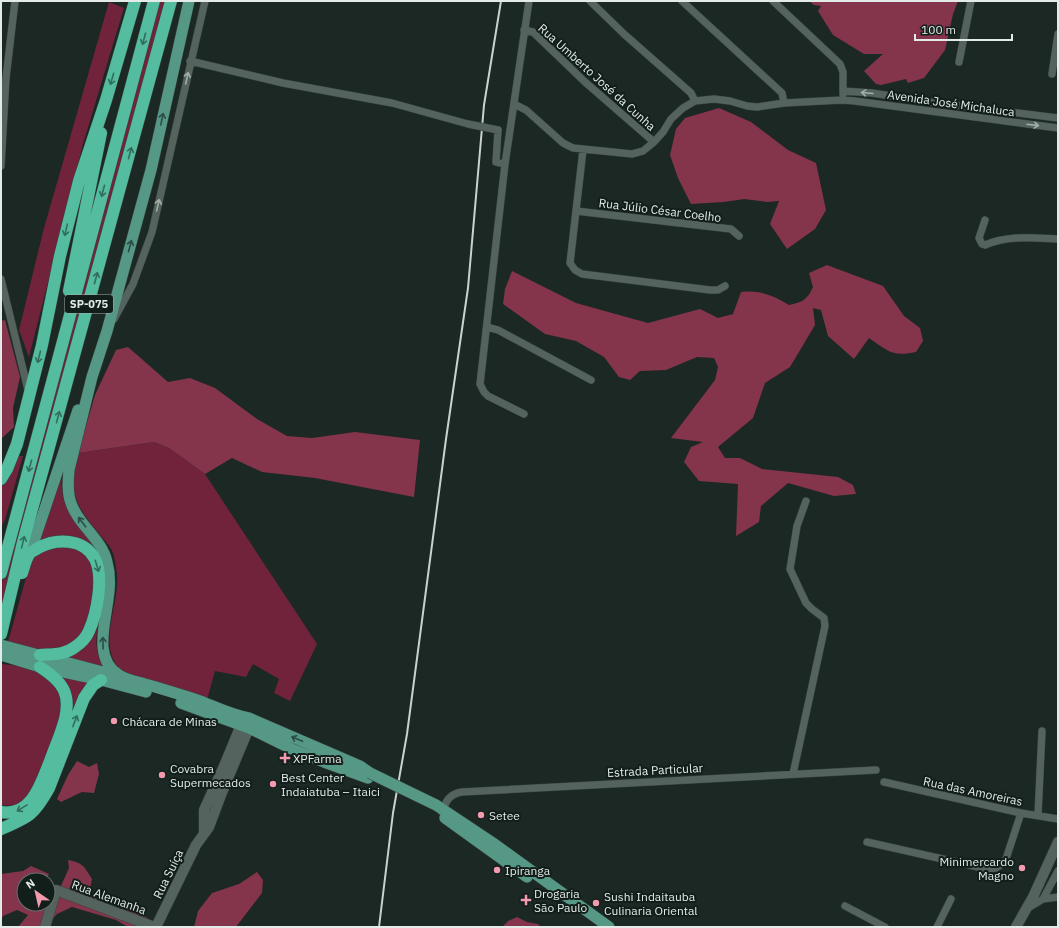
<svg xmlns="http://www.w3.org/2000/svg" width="1059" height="928" viewBox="0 0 1059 928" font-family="'IBM Plex Sans',sans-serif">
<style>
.green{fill:#71233b}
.forest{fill:#84344b}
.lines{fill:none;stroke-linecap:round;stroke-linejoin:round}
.street-casing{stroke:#3b4542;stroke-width:8}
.secondary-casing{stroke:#3b4542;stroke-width:11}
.primary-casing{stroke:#3b4542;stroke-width:12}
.highway-casing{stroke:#3b4542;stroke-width:13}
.street{stroke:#55635e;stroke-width:7}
.secondary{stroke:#55635e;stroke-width:10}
.primary{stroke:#549885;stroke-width:11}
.highway{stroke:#54bc9f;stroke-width:12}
.rail{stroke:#cad2cf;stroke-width:2}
.street-bridge-casing{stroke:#3b4542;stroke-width:8;stroke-linecap:butt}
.primary-bridge-casing{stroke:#3b4542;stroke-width:12;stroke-linecap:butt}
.street-bridge{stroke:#55635e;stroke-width:7}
.primary-bridge{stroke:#549885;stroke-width:11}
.oneway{stroke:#336d5c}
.oneway2{stroke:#a3aeaa}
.oneway3{stroke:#2c4f45}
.poi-dot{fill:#f29aae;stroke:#121e1a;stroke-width:1.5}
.labels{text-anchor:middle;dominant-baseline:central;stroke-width:4;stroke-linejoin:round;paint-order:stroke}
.shield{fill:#121e1a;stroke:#a4aeaa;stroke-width:1}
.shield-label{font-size:11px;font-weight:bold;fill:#e3ebe8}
.street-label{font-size:12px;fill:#e3ebe8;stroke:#121e1a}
.poi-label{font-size:12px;fill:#e3ebe8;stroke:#121e1a;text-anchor:start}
</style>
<rect width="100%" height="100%" fill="#1c2824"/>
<path class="green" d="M159,1H168L1,620V586Z
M109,2L124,8L83,144L29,357L19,330L44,228Z
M154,442L169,448L205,474L317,644L290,701L274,693L279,679L253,664L246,677L215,671L207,700C189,694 129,680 119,668C97,643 120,604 117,574C116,567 115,559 113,553C111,547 105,541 101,536C87,519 73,504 73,480C73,471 77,462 78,453Z
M18,456H23L5,520L1,527V484Z
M61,471C62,478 61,484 62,490C64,514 85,534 99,552L90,548L38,545Z
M66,544L88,556L97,574L88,625L68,648L39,652L8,642L31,560L40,552Z
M96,623L99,624C94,640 96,656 105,670L60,658Z
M2,664L29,667L42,673L58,689L63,715L36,789L17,806L1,805Z
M60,675L93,682L72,713C74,697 68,689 60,675Z"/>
<path class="forest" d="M809,1H958L953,14L945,50L924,78L908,83L906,79L881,85L876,84L864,71L883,54H864L833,35L818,11L821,6L814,5Z
M719,108L751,122L788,150L816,163L826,210L815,229L787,249L770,224L779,201L767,202L744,199L724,202L691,204L678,178L670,155L676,129L685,118Z
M827,265L883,286L904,316L920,328L923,341L916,352C892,357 888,351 869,338L854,359L828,336L821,310L813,308L815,325L790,367L765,383L753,418L718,447L725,458H740L762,469L838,477L853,485L856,494L834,496L788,483L761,506L759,522L736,536L738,484L699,481L684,462L691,447L703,442L671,438L715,380L718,367L714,358L697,357L666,370L640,371L630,380L619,377L604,357L576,341L545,334L503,304L505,289L512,271L576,303L648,323L700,309L718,318L733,314L741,292C759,290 773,295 789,305C803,302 807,300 813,287L809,273Z
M5,320L20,377L13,408L14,427L1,439V321Z
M128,347L168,382L190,378L215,388L257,419L287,436L312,438L355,432L420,440L414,497L315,478L262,472L232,458L205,474L169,448L154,442L78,453L95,395L116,350Z
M77,761L89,767L97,763L99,774L94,793L82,792L61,802L57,799L68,775Z
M68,860C83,863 84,866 92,879L90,890C101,907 111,917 131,904L133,908L150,920L136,923L137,927H128L116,920L72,907L57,914L45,927H18L28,915L17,910L3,916L1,920V874L23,871L31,866L49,874L46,880H24V904H41L51,908L69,868Z
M257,872L263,880L262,893L236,927H194L198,911L212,893L239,884Z
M517,917L527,922L538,924L541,927L503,926L508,921Z"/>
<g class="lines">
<defs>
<path id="street" d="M590,1L624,34L691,93L695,101
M682,1L782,93L784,103
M773,1L840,64L843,72V94
M524,30L533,32L585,82L654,142
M190,61L283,83L392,103L468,124
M959,62L971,1
M1052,74L1058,34
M843,91L872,93L930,102L1058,118
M514,104L526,110L563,143L573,148L632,154L643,151L654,142L663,132L671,119L683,108L695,101L714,99L730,101L747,106L757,107L784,103L842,100L855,101L1058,128
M498,130L496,162L505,164
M583,150L570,263L575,270L582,274L710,290H718L725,286
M1,166L6,78L15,1
M576,211L731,229L739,236
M985,220L979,238L982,244L985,245C1009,235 1033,238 1058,239
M1,279L28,390
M114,319L133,284L152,232L205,1
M487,327L498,330L591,380
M524,414L488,396L484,392L480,384L505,164L529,1
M793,774L825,626L824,618L812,609L806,603L790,569L797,526L806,501
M884,782L1021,813L1058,819
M442,812C446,801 449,794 462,792L876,770
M1038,815L1042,731
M867,842L987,869L996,868L1005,862L1021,813
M1043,899L1058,897
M845,906L885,927
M1028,908L1043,899L1058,871
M937,927L951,899"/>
<path id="secondary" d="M204,833V810L224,766L241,725
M45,927L56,890L154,927
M156,927L196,845L209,827L221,795L249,728
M1016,927L1033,897L1058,842"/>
<path id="primary" d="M189,1L151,170L107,331L92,377L69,470C68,481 67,493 71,503C78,525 102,539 107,562C115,591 101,619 103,647C104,658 109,669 119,675C125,679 134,681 142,683C162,689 183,695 203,702C218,708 232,715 249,718L360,766L370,773
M30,553L78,410
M1,645L118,676
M1,655L40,667L101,680L146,692
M181,703L249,728L292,749L324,762L368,778
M436,805L493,843L609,927
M445,818L527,877"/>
<path id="highway" d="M69,291L101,133
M1,479L7,469L17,444L42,345L60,256L79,181L106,100L135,1
M1,573L154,1
M22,573C24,567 26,558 30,553C32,551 36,550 38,548C56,538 84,538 95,559C104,577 97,613 89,631C86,638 81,643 75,647C65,655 52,654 40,655
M1,634L23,542L171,1
M1,812C32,817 41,783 50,761C55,747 61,734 65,719C71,693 62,681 40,667
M1,829C29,817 34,815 49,788L84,698L93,685L101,680"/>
</defs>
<use href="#street" class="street-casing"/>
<use href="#secondary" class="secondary-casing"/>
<use href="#primary" class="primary-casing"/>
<use href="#highway" class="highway-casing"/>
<use href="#street" class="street"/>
<use href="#secondary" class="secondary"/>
<use href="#primary" class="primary"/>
<use href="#highway" class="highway"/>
<path class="rail" d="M379,927L393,813L407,734L446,439L468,288L484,105L501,1"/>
<defs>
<path id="street-bridge" d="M468,124L498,130"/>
<path id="primary-bridge" d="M370,773L436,805"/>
</defs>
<use href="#street-bridge" class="street-bridge-casing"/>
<use href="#primary-bridge" class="primary-bridge-casing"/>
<use href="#street-bridge" class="street-bridge"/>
<use href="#primary-bridge" class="primary-bridge"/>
</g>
<defs><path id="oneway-shaft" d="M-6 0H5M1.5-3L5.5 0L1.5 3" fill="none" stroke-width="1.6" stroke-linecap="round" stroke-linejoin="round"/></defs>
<g class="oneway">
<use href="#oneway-shaft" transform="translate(144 39) rotate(105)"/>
<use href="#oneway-shaft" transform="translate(112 79) rotate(106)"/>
<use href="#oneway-shaft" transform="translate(130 153) rotate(-75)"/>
<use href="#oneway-shaft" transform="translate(103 191) rotate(105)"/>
<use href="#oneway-shaft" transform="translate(66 230) rotate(103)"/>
<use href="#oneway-shaft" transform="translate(96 278) rotate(-75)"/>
<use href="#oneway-shaft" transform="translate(39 357) rotate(104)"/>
<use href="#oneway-shaft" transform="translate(58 417) rotate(-75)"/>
<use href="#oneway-shaft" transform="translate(30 466) rotate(105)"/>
<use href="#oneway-shaft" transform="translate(23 542) rotate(-76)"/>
<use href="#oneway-shaft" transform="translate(97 566) rotate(73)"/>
<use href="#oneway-shaft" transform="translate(75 721) rotate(-69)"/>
<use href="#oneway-shaft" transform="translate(22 808) rotate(148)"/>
</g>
<g class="oneway2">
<use href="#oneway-shaft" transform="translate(187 78) rotate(-77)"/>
<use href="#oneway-shaft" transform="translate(867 93) rotate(-175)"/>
<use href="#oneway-shaft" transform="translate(1033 125) rotate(7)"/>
<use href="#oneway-shaft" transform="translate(158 205) rotate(-77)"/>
</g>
<g class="oneway3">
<use href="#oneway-shaft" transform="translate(162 119) rotate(-78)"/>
<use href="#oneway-shaft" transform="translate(130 246) rotate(-75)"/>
<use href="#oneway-shaft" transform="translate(82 522) rotate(-127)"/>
<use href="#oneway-shaft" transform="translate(103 643) rotate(-91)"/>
<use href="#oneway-shaft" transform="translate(297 739) rotate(-157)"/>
</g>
<g class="poi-dot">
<circle cx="114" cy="721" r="4"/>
<path d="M283 752h4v4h4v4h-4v4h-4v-4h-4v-4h4z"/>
<circle cx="162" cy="775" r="4"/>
<circle cx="273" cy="784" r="4"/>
<circle cx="481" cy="815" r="4"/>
<circle cx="1022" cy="868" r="4"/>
<circle cx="497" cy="870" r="4"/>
<path d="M524 894h4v4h4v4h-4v4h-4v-4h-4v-4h4z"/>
<circle cx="596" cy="903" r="4"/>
</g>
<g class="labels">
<rect class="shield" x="65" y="295" width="48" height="18" rx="3"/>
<g class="shield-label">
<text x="89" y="304">SP-075</text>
</g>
<g class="street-label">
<text transform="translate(597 77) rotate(42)">Rua Umberto José da Cunha</text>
<text transform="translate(951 103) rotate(8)">Avenida José Michaluca</text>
<text transform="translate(660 210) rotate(7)">Rua Júlio César Coelho</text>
<text transform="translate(655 770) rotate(-3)">Estrada Particular</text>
<text transform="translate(973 791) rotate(12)">Rua das Amoreiras</text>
<text transform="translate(168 874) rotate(-64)">Rua Suíça</text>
<text transform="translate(109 897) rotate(20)">Rua Alemanha</text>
</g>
<g class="poi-label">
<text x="122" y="721">Chácara de Minas</text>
<text x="293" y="758">XPFarma</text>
<text x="170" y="768">Covabra<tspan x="170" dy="14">Supermecados</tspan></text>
<text x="281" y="777">Best Center<tspan x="281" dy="14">Indaiatuba – Itaici</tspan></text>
<text x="489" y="815">Setee</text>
<text x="1014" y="861" text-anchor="end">Minimercardo<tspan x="1014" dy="14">Magno</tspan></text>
<text x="505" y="870">Ipiranga</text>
<text x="534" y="893">Drogaria<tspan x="534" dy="14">São Paulo</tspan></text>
<text x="604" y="896">Sushi Indaitauba<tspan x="604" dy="14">Culinaria Oriental</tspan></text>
</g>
</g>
<rect width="1059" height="928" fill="none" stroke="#e3ebe8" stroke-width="4"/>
<g transform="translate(36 892) rotate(326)"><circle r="19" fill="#121e1a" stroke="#66706c"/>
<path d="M0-3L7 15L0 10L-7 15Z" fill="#f29aae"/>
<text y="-6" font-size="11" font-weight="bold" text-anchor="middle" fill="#e3ebe8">N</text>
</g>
<path d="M915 34v6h97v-6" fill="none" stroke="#e3ebe8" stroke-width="2"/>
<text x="921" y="34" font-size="12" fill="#e3ebe8" stroke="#121e1a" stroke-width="3" paint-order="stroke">100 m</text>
</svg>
